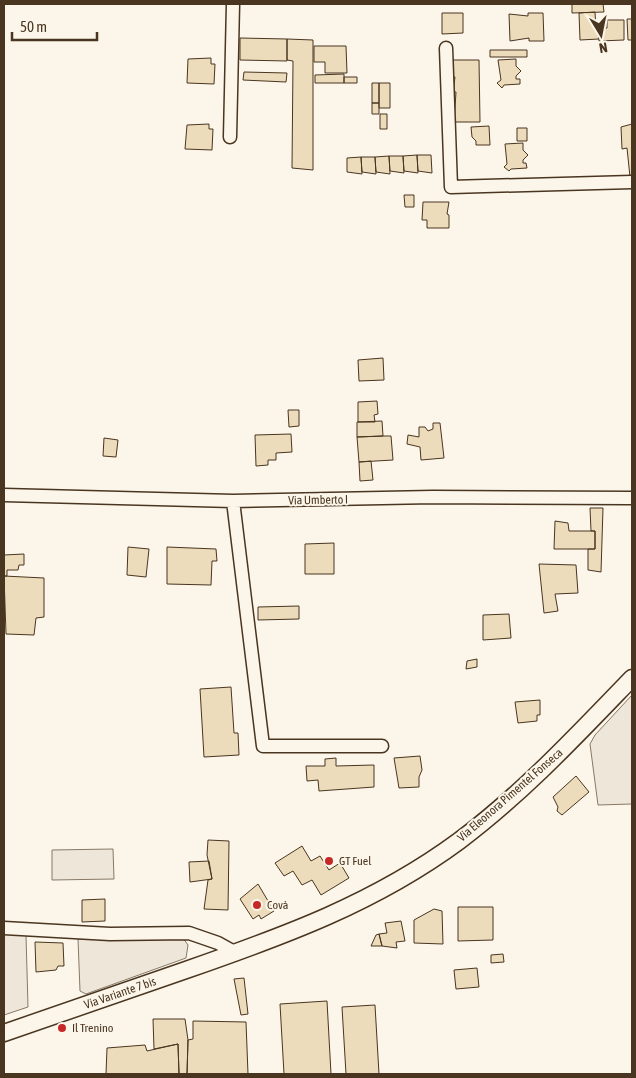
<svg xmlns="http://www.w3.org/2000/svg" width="636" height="1078" viewBox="0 0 636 1078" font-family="'Asap Condensed',sans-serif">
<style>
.green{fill:#ede6d9;stroke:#887966}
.building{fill:#ecdcbc;stroke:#4a3520}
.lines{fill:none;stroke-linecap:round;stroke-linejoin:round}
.minor-casing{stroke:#4a3520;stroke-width:15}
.major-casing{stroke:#4a3520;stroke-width:19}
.minor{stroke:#fbf6e9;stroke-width:12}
.major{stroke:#fbf6e9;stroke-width:16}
.poi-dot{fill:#c62828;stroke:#fbf6e9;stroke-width:2}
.labels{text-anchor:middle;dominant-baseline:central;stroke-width:4;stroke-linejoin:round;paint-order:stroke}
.street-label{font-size:12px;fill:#4a3520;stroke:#fbf6e9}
.poi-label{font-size:12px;fill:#4a3520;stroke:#fbf6e9;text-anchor:start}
</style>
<rect width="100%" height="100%" fill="#fbf6e9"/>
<path class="green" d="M632,695V804L598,805L590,744L595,735Z
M113,849L114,879L52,880V850Z
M4,933L26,935L28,1007L4,1015Z
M183,938L188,945L186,958L86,994L80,991L78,939Z"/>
<path class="building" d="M572,4H603L604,12L572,13Z
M595,12L596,29H599V39L580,40L579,13Z
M442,13H463V33L442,34Z
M528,13H543L544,41H529V38L510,41L509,14L528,16Z
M627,19H632V40H628Z
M607,20H624V40L599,41V29L607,28Z
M240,38L287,39V61L240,60Z
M287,39L313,40V170L292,168L293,61L287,60Z
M314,46H346L347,73H325V62H314Z
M490,50H527V57H490Z
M211,58V64H215L214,84L187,83L188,59Z
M516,59V66L521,71L516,76V79H520V84L504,85L502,88L497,83L501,80L498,60Z
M453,60H479L480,122H454L456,92H453L455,77H453Z
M244,72L287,73L286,82L243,80Z
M344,74V83H315V75Z
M344,77H357V83H344Z
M372,83H379V103H372Z
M379,83H390V108H379Z
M372,103H379V114H372Z
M380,114H387V129H380Z
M209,124V129H213L212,150L185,149L187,125Z
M632,124V177H630L627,148L622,149L621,127Z
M489,126L490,145H476V141L472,137L471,127Z
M517,128H527V141H517Z
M523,143V150L528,155L523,160V163H526L527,168L511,169L509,171L504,167L507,164L505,144Z
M417,155L418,173L404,171L403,156Z
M417,155H431L432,173L418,171Z
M389,156L390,174L376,172L375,157Z
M389,156H403L404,173L390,171Z
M361,157L362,174L347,172V158Z
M361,157H375L376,174L362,172Z
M404,195H414V207H405Z
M423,202H449L447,214L449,215V228H427V220H422Z
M383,358L384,380L359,381L358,360Z
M377,401L378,414L374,415L375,422H358V402Z
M288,410H299V426L289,427Z
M382,421L383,436L357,437V422Z
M433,423H440L444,458L421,460L420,447L407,444L408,435L419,437V427H425L428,431L433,429Z
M291,434L292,452L276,453V460H268V465L256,466L255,435Z
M383,436H391L393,460L359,462L357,437Z
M104,438L118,440L116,457L103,456Z
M371,461L373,480L360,481L359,462Z
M590,508H603L601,572L588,570V549H595V531H591Z
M555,521L568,523L569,531H595V549H554Z
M334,543V574H305V544Z
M128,547L149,549L146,577L127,575Z
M167,547L216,549L217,561H212L211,585L167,584Z
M24,554V565H19L18,570H7V576H4V555Z
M539,564L576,565L578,593L555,594L558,611L544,613Z
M4,576L44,578V617L36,618L34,635L6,634Z
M299,606V619L258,620V607Z
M509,614L511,638L483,640V615Z
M477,659V667L466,669L467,661Z
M231,687L234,733H238L239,755L204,757L200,689Z
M540,700V715H537V721L518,723L515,702Z
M420,756L422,770L419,777V787L399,788L394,758Z
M336,758V766L374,765V787L319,791L318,780L307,781L306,766H325V759Z
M576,776L589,792L562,815L557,811L558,807L553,797Z
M208,840L229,841L228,910L204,909L208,880L212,879L207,855Z
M302,846L311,861L320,856L329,870L340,863L349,878L321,895L312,880L302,885L293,871L284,876L275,863Z
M209,861L212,879L190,882L189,862Z
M258,884L274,911L261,919L259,915L253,919L240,899Z
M105,899V921L82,922V900Z
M458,907H493V940L458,941Z
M434,909L442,911L443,944L414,943V920Z
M401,921L405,941L396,942L397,948L382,946L379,934L387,933L385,923Z
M379,934L382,946H371L376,935Z
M35,942L63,943L64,966H58L56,970L36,972Z
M503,954L504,962L491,963V955Z
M477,968L479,987L456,989L454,970Z
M244,978L248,1014L241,1015L234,979Z
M327,1001L331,1074H284L280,1004Z
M375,1005L379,1074H346L342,1007Z
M153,1019H185L188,1040L187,1074H179L178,1044L154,1049Z
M193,1021L246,1022L248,1074H187L188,1040L193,1039Z
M178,1044L179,1074H106L107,1048L145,1045L147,1051Z"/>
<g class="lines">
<defs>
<path id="minor" d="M446,48L451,187L632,182
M230,137L233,4
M4,495L233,501L433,497L632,498
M233,501L263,746H382
M4,928L110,934L189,933L218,943L236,953"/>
<path id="major" d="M4,1033C65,1012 126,991 186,970C284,936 375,903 459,841C523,793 577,735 632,678"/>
</defs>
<use href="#minor" class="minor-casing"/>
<use href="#major" class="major-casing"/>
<use href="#minor" class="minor"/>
<use href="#major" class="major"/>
</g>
<g class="poi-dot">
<circle cx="329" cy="861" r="5"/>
<circle cx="257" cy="905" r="5"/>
<circle cx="62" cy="1028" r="5"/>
</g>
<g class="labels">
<g class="street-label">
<text transform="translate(318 500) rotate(-1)">Via Umberto I</text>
<text transform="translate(510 795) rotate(-41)">Via Eleonora Pimentel Fonseca</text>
<text transform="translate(120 993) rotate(-19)">Via Variante 7 bis</text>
</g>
<g class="poi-label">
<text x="339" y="861">GT Fuel</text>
<text x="267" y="905">Covà</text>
<text x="72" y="1028">Il Trenino</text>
</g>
</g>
<rect width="636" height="1078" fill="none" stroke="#4a3520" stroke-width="10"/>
<g transform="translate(601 35) rotate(170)" stroke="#fbf6e9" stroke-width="4" paint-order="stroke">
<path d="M0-4L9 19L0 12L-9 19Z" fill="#4a3520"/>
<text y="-8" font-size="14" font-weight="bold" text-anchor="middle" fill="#4a3520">N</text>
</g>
<path d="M12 32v8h85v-8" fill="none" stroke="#4a3520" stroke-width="2.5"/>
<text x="20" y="32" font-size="15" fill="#4a3520" stroke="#fbf6e9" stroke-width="4" paint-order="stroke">50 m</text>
</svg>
